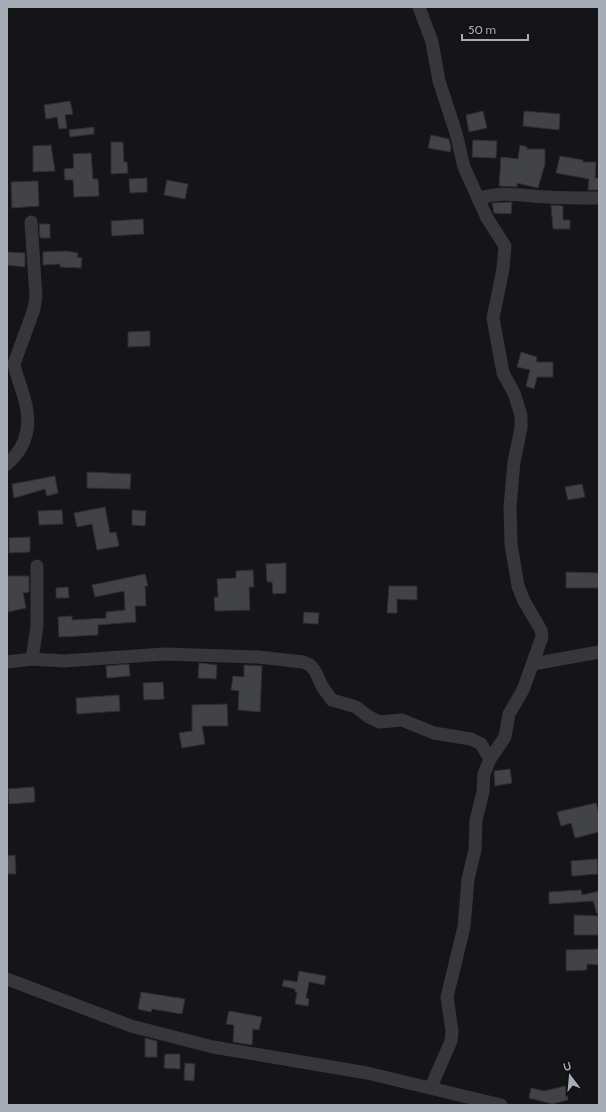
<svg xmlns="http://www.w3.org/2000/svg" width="606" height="1112" viewBox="0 0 606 1112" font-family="Cabin,sans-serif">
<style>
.building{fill:#414347;stroke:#2f2f33}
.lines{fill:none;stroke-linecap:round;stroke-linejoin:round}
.minor{stroke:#36373c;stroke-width:13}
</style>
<rect width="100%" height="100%" fill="#151517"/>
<path class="building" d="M70,101L73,114L65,115L67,128L59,129L57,117L46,119L44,105Z
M483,111L487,128L469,132L466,115Z
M524,111L560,114L559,130L523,126Z
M94,127V134L70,137L69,130Z
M431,135L449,139L451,148L450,152L428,148Z
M473,140L497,141L496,158L472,157Z
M111,142H123L124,162H127L128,173L111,174Z
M51,145L55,171L33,172V146Z
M520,145L527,147V149H545V164L538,188L517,183V187L499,186L501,157L518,159Z
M91,153L93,179H98L99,196L74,197L73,180H65L64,169L74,168L73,154Z
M560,156L583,160V162H596L595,178H599V190H588L589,179L556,173Z
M147,178V192L130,193L129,179Z
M167,180L188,184L185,199L164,195Z
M38,181L39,206L12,208L11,182Z
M512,202L511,214L494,213L492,203Z
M551,205L563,206V220H570V229H553Z
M143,219L144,234L112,236L111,221Z
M39,224H50V238H40Z
M66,251L78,253L77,257L82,258L81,268L60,267V264L43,265V252Z
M7,252L25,253V267L7,265Z
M150,331V346L128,347V332Z
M521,352L537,357L536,362H553V377H537L534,389L526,386L530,370L517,367Z
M87,472L131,474L130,489L87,488Z
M55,476L58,493L47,496L45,489L14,498L12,484Z
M582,484L585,497L568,500L565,487Z
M105,507L110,533L116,532L119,546L97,550L92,524L77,527L74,513Z
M62,510L63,524L39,525L38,511Z
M132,510L146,511L145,526L132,525Z
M30,537V552L9,553V538Z
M286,563V593L273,594L272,582H267L266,564Z
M253,570L254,587H249L250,610L215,611L214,597H218L217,579L236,578V571Z
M566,572L599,573V588H566Z
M145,574L148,586H145L146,606H135L136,622L98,625V635L59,637L58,617L72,616V620L106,618V612L125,610L124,591L95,597L92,585Z
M7,576H29V592L23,593L26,608L8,612Z
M389,586H417V600L397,599V613H387Z
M68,587L69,598H56V588Z
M304,612L319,613L318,624L303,623Z
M199,663L217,665L216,679L198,678Z
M129,664L130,676L107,678L106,666Z
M244,665L262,666L260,712L238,710L239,691L231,690L233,676L244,677Z
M163,682L164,699L144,700L143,683Z
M119,695L120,711L77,714L76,698Z
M227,704L228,726H202L205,744L182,748L179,733L192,731V705Z
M510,769L512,783L495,786L494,771Z
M34,787L35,802L9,804L8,789Z
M596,803L599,814V832L575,838L571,823L561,826L557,812Z
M15,855L16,874H7V856Z
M597,859L598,874L572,876L571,861Z
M581,890L582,895L599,891V914H597L593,901L549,904V892Z
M574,915L599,916V935H574Z
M599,949V965L587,964V970L566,971V950Z
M299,971L326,976L324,985L309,982L306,998L309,999L308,1006L295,1004L297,992H295V989L282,986L284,980L297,982Z
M141,992L185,999L182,1014L152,1009L151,1012L138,1009Z
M229,1011L262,1017L259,1030L253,1029L252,1045L233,1042L234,1025L226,1024Z
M145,1038L157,1041V1057H145Z
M165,1054H180V1069L164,1068Z
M185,1063L195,1064L194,1081L184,1080Z
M565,1086L568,1100L552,1104L529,1098L531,1088L544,1091Z"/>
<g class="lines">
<path class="minor" d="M419,7L432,42L439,81L456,133L464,167L487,218L505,246L503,269L493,318L503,373L514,393L521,415V428L514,462L510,507L511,544L518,586L524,601L541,630L542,637L523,690L509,714L505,737L490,759L484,774L483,792L476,820L475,850L468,879L464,927L447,997L452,1031L451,1041L431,1087
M478,199C502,190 521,196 546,197C563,198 581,198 599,198
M7,464C30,444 32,420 22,391C19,381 16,374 14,364L34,309L36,296L31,222
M32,659L64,661L165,654L258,657L303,662L310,665L315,671L323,688L332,700L356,707L369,717L380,722L402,720L434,733L471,739L481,744L490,759
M7,662L32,659L37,626V566
M533,664L599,652
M7,979L131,1026L213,1047L367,1073L501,1105"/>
</g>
<rect width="606" height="1112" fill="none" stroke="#a7adb7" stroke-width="16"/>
<g transform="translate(570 1076) rotate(344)" stroke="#101012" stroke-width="3" paint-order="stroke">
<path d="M0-3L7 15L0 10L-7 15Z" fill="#a7adb7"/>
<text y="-6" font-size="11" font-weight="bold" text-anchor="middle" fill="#a7adb7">U</text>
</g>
<path d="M462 34v6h66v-6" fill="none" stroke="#a7adb7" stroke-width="2"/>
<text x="468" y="34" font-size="12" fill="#a7adb7" stroke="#101012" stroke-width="3" paint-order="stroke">50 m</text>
</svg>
